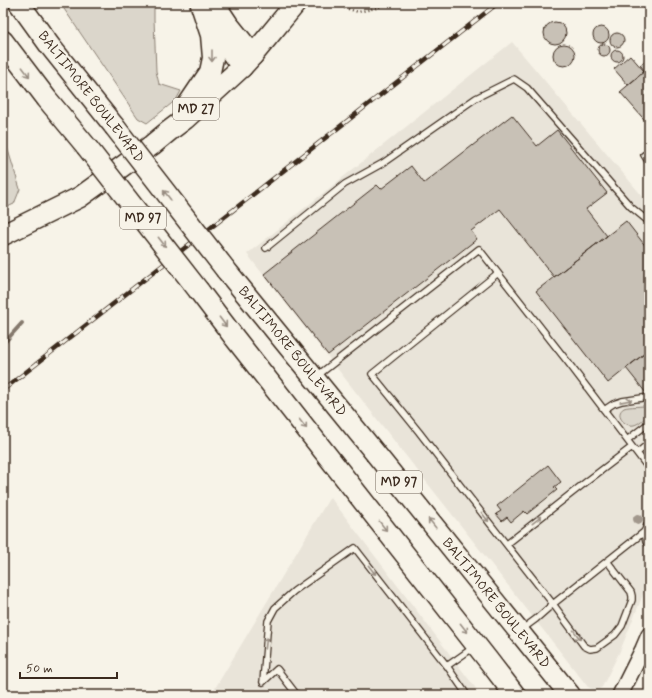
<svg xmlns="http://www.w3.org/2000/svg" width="652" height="698" viewBox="0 0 652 698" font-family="Mynerve,sans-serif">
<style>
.built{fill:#e9e4d9}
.green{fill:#dbd6cb;stroke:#8b8074}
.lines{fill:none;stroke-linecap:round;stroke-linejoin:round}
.stream{stroke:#84786c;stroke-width:4}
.building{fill:#c8c1b6;stroke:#3b2a1e}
.lane-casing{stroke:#3b2a1e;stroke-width:8}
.secondary-casing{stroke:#3b2a1e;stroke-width:18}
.highway-casing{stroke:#3b2a1e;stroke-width:23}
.path{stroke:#3b2a1e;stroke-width:2.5;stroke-dasharray:1 3;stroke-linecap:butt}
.lane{stroke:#f7f3e8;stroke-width:5.5}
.secondary{stroke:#f7f3e8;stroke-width:15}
.highway{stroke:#f7f3e8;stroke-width:20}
.rail-casing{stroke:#3b2a1e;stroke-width:4.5}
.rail{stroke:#f7f3e8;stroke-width:3;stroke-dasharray:9;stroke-linecap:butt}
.highway-bridge-casing{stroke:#3b2a1e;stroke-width:23;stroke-linecap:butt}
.highway-bridge{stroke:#f7f3e8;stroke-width:20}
.tree{fill:#a1978c}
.oneway{stroke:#998e83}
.labels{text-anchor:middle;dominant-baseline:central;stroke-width:3.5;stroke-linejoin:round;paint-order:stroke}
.shield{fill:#f7f3e8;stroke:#73665b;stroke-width:1}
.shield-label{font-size:13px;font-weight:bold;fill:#3b2a1e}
.street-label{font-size:14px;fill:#3b2a1e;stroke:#f7f3e8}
</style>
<rect width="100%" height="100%" fill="#f7f3e8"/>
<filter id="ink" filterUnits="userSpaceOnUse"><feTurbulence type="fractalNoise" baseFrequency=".025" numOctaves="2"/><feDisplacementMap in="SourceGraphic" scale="8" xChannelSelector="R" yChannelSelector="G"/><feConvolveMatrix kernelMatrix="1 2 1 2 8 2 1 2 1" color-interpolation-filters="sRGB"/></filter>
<g filter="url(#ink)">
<path class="built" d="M512,42L649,204V580L620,651L602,687L598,690L592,689L588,687L247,254Z
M330,497L474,686L480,695H211Z"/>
<path class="green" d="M60,3H154V19L156,71L159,84L181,91L176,100L147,123L138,118Z
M3,134L20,189L14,204L3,209Z
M649,405V414C645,418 639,424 634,425C624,427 614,414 624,408C629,406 643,407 649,405Z"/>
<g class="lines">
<path class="stream" d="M3,344L22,323"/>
</g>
<path class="building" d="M544 33a11 11 0 1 1 22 0a11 11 0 1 1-22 0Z
M593 35a8 8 0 1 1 16 0a8 8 0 1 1-16 0Z
M610 40a7 7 0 1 1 14 0a7 7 0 1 1-14 0Z
M598 50a6 6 0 1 1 12 0a6 6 0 1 1-12 0Z
M553 55a11 11 0 1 1 22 0a11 11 0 1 1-22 0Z
M611 56a6 6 0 1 1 12 0a6 6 0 1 1-12 0Z
M630,55L644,71L628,85L614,69Z
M649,57V125L620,92L645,71L640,65Z
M512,115L537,146L557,130L607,193L586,209L607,236L554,277L500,209L471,231L477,239L328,355L264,274L377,185L381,189L411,166L424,183Z
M626,221L647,248L649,247V350L608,383L536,291Z
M649,350V391L646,393L626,368Z
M548,465L561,482L554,487L557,490L527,514L524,511L511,522L507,517L502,521L496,514L501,511L497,506Z"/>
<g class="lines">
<defs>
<path id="lane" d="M644,155L649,163
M266,248L345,184L383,163L476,98L514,79L527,88L631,207L649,222
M498,273L372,374L419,432L463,489L553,604L584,646L590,649L597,648L615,635L622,626L632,600V596L631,592L607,561
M317,376L479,249L567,361L649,469
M604,410L613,404L622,401L649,397
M627,440L649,423
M637,453L649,443
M644,532L646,542L649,545
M507,544L586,482L632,447
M521,630L536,619L553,604L644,532L646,528L649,520
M447,666L474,647
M263,682L268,621L275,608L294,591L355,548L447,666L467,695
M263,682L277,669L297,695"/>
<path id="secondary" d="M620,695L643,649L649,635"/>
<g id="highway">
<path d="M19,3L50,46L114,126"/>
<path d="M214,3L228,24L253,55"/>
<path d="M210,24L242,67"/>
<path d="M3,41L47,99L86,146"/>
<path d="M185,109L210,72L213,58L211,35L201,5"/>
<path d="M3,235L80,197L152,145L169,131L185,119L242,67L253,55L272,32L296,3"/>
<path id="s1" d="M226,270L371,448L570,695"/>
<path d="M199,291L234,337L488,660L515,695"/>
</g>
</defs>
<use href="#lane" class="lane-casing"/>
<use href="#secondary" class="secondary-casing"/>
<use href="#highway" class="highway-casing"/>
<path class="path" d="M329,3L358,12L376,8L388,3"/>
<use href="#lane" class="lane"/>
<use href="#secondary" class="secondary"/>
<use href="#highway" class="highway"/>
<defs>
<path id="rail" d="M3,390L498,3"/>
</defs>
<use href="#rail" class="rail-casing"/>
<use href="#rail" class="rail"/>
<defs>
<path id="highway-bridge" d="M114,126L226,270
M86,146L199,291"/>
</defs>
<use href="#highway-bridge" class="highway-bridge-casing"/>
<use href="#highway-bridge" class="highway-bridge"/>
</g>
<circle class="tree" cx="638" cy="519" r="5"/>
<defs><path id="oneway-shaft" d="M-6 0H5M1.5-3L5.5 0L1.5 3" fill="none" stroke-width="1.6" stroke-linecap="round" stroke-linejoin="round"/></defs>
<g class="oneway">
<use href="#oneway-shaft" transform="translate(212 56) rotate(90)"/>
<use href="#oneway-shaft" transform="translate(26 72) rotate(53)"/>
<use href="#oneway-shaft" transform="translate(167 195) rotate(-128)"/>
<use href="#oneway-shaft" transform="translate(162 242) rotate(52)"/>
<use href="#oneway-shaft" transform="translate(223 322) rotate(53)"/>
<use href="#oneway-shaft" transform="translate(626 401) rotate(-11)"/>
<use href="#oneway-shaft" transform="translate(303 424) rotate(52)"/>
<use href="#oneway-shaft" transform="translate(485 517) rotate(52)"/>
<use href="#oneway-shaft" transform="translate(537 520) rotate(-38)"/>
<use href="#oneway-shaft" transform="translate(432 523) rotate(-129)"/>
<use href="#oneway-shaft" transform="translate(383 526) rotate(52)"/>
<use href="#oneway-shaft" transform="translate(372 570) rotate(52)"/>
<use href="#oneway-shaft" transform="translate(464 628) rotate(52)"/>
<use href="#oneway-shaft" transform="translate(577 635) rotate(54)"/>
<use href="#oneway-shaft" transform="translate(266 643) rotate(-84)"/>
</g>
</g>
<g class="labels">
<g class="shield">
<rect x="173" y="98" width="46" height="22" rx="3"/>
<rect x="120" y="207" width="46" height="22" rx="3"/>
<rect x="376" y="471" width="46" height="22" rx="3"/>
</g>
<g class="shield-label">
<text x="196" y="109">MD 27</text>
<text x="143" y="218">MD 97</text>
<text x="399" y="482">MD 97</text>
</g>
<g class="street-label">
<text transform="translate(91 97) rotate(52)">BALTIMORE BOULEVARD</text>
<text stroke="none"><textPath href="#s1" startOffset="105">BALTIMORE BOULEVARD</textPath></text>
<text stroke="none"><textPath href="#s1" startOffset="429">BALTIMORE BOULEVARD</textPath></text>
</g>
</g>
<rect width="652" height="698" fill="none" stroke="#f7f3e8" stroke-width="16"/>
<rect x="8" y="8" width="636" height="682" fill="none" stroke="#3b2a1e" stroke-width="1.5" filter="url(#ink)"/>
<path d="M20 672v6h97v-6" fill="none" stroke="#3b2a1e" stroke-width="2"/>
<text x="26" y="672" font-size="12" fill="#3b2a1e" stroke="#f7f3e8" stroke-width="3" paint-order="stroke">50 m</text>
</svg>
